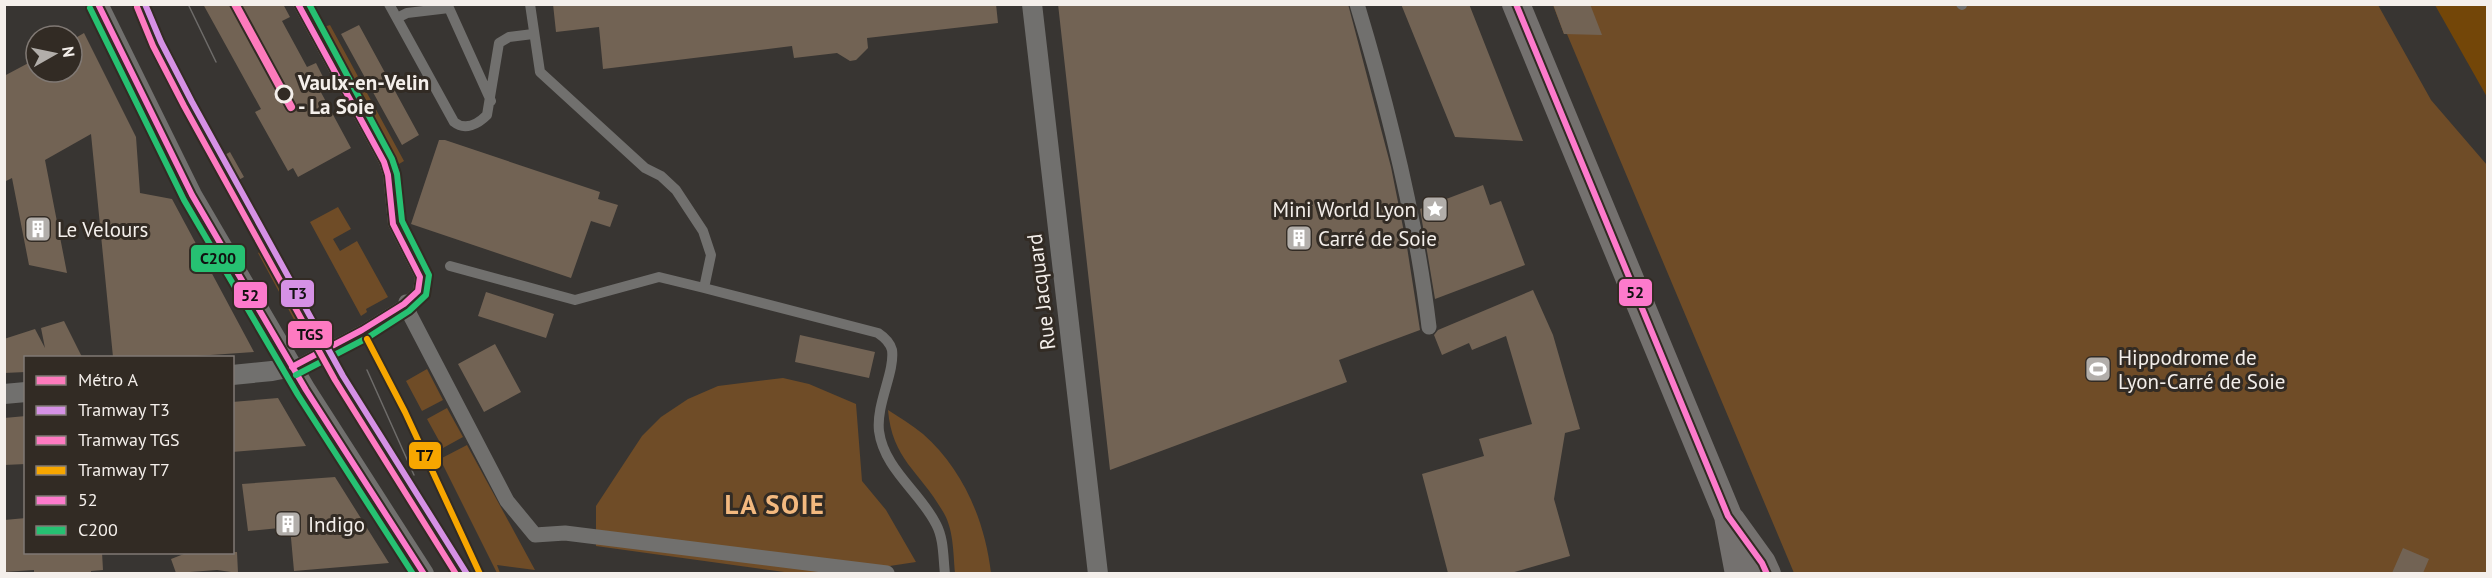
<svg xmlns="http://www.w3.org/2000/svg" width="2492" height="578" viewBox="0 0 2492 578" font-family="'PT Sans',sans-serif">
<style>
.green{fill:#6f4c27}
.water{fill:#734608}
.building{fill:#726354}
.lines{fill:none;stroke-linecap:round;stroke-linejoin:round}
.service{stroke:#71706e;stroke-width:10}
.pedestrian{stroke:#71706e;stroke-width:15}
.minor{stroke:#71706e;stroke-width:20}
.secondary{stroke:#74716f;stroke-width:28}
.tram{stroke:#6e6c6a;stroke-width:1.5}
.bus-1-casing{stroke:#322b24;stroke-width:10}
.bus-2-casing{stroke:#322b24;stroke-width:10}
.bus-1{stroke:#fd7acc;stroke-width:6}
.bus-2{stroke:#26c172;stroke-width:6}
.tram-1-casing{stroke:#322b24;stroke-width:10}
.tram-2-casing{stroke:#322b24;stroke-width:10}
.tram-3-casing{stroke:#322b24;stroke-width:10}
.tram-1{stroke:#d591e5;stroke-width:6}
.tram-2{stroke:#fe7ac1;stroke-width:6}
.tram-3{stroke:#f7a600;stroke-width:6}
.metro-1-casing{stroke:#322b24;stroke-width:12}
.metro-1{stroke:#fd7abc;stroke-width:8}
.stop-dot{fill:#322b24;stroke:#f4efeb;stroke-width:3}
.labels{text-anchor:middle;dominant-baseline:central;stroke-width:6;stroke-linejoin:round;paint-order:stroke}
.stop-label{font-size:21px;font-weight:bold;fill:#f4efeb;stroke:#322b24;text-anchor:start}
.poi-label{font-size:21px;fill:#f4efeb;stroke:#322b24;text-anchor:start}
.street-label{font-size:21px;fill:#f4efeb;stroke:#322b24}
.district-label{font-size:27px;font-weight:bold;letter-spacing:1.5px;fill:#f3b97f;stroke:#322b24}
.line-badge{stroke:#322b24;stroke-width:2}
.pale-badge-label{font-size:16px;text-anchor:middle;font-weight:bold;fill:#111}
</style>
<rect width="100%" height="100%" fill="#383532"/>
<path class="green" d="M1553,5H2378L2431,100L2487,165V573H1794L1567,34H1564Z
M330,25L404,161L399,164L324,27Z
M338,207L351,229L333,239L340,251L357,241L388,297L366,309L367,312L361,316L310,222Z
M267,247L313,333L304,338L258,253Z
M427,369L443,400L422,411L406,381Z
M783,378L809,384L856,404L862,481L886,510L916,562L883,567L882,573L799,574L596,546V506L642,436L661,417L688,399L718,386Z
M447,408L463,437L443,448L427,419Z
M888,410C899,417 912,425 923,434C963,469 985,521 991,573H955C953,553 954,528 942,510C920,472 892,459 888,410Z
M467,445L535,570L497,565L500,573H497L440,459Z"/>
<path class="water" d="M2435,5H2487V97Z"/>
<path class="building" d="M203,4H283L290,17L282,21L307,67L316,63L325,81L317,85L351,148L298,177L293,168L288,171L255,112L261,109Z
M553,4H996L998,23L867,38L868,48L856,60L850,61L837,53L794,58L792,46L603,69L599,27L556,32Z
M1058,4H1348L1391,167L1407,247L1420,330L1339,360L1347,382L1110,470Z
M1401,4H1469L1523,141L1455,137Z
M1553,4H1590L1602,35L1564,34Z
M359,25L419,135L402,145L341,34Z
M84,33L136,137L140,193L172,199L254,352L182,357H113L91,134L45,160L67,273L29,265L12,178L4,182V76L36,59V72H72V40Z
M439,140H445L600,192L598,199L618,205L610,227L591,221L571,278L411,224Z
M230,152L244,177L226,187L212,162Z
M1483,185L1490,205L1501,201L1525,265L1435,299L1420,209Z
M1533,290L1553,335L1580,429L1565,433L1554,499L1570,556L1511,573H1448L1422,474L1484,456L1479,439L1532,424L1506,336L1472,350L1469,343L1442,355L1434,335L1438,330Z
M486,292L554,314L546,338L478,316Z
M64,321L82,357H26V372L4,373V339L35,329L45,348L41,328Z
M800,335L875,352L869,378L795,362Z
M495,344L521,392L484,412L458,364Z
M278,398L306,446L232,452V402Z
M26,416V464L4,465V418Z
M335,477L389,563L294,571L290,527L248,531L242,484Z
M26,518V552H102L103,570L91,571V573H34V570L4,572V520Z
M2403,548L2429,559L2423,573H2392Z
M189,552H237L238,573L217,570L176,573L171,559Z"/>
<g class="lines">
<path class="service" d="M389,4L454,122C465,131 478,124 487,115L499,43L509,37L533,34
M530,4L540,72L645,168L661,176L676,190L703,231L711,255L704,288L878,333C884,337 890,342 892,350C895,372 876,404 879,431C884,469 920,492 936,524C944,539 943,557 945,574
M1961,4L1962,5
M397,18L407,13L449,8L491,101
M450,266L575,300L659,277L704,288
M292,367L362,330L404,304L418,291L420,277L393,224L388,175L384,162L298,4"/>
<path class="pedestrian" d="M1357,4C1389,110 1416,218 1429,327
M406,302L410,315L507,501L535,535L565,533L887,573"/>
<path class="minor" d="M98,4L192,195L306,390L424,574
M1032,4L1098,574
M232,375L272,371L292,367
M4,394L26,392"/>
<path class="secondary" d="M1516,4L1728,516L1739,574
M1731,520L1762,563L1767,574"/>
<path class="tram" d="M188,4L216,62
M367,370L414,475"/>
<defs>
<path id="bus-1" d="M98,4L192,195L306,390L424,574
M1516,4L1728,516L1762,563L1767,574
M292,367L362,330L404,304L418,291L420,277L393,224L388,175L384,162L298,4"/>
<path id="bus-2" d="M90,8L184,200L298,395L413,574
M296,375L367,338L409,311L426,295L429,275L402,221L397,174L392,159L309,4"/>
</defs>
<use href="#bus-1" class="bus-1-casing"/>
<use href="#bus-2" class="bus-2-casing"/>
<use href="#bus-1" class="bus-1"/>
<use href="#bus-2" class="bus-2"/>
<defs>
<path id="tram-1" d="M145,4L161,42L192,102L343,376L467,574"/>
<path id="tram-2" d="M137,7L153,46L184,106L335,380L456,574"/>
<path id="tram-3" d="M367,339L405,412L480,574"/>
</defs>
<use href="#tram-1" class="tram-1-casing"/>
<use href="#tram-2" class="tram-2-casing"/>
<use href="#tram-3" class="tram-3-casing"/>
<use href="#tram-1" class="tram-1"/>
<use href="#tram-2" class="tram-2"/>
<use href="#tram-3" class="tram-3"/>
<defs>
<path id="metro-1" d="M235,4L291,107"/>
</defs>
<use href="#metro-1" class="metro-1-casing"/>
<use href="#metro-1" class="metro-1"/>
</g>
<defs>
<symbol id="sight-square" viewBox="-11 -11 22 22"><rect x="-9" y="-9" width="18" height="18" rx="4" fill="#b2aeaa" stroke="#322b24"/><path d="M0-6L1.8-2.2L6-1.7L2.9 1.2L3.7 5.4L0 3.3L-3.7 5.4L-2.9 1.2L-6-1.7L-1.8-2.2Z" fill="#fff"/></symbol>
<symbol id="building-square" viewBox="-11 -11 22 22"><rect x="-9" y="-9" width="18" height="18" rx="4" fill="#b2aeaa" stroke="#322b24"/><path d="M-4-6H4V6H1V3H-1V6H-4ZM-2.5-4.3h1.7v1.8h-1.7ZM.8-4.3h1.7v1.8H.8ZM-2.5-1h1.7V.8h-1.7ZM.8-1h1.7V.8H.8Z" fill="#fff"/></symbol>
<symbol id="stadium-square" viewBox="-11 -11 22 22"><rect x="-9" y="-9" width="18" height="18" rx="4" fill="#b2aeaa" stroke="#322b24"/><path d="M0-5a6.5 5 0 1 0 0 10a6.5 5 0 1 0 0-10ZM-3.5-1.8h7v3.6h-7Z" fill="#fff"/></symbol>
</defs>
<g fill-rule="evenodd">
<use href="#sight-square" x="1420" y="194" width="30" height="30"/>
<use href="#building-square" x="23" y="214" width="30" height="30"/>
<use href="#building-square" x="1284" y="223" width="30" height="30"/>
<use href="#stadium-square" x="2083" y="354" width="30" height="30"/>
<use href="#building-square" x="273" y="509" width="30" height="30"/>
</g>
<circle class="stop-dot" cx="284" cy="94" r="8"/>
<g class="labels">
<g class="stop-label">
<text x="298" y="82">Vaulx-en-Velin<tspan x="298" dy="24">- La Soie</tspan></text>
</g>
<g class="poi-label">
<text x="1416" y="209" text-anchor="end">Mini World Lyon</text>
<text x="57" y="229">Le Velours</text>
<text x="1318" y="238">Carré de Soie</text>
<text x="2118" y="357">Hippodrome de<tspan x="2118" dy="24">Lyon-Carré de Soie</tspan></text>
<text x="308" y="524">Indigo</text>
</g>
<g class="street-label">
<text transform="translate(1041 292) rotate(-97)">Rue Jacquard</text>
</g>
<g class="district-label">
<text x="775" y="504">LA SOIE</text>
</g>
</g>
<g class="line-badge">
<rect x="190" y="244" width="56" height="29" rx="6" fill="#26c172"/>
<rect x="1618" y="278" width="35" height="29" rx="6" fill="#fd7acc"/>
<rect x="280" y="279" width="35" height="29" rx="6" fill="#d591e5"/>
<rect x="233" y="281" width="35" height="28" rx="6" fill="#fd7acc"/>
<rect x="287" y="320" width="46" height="29" rx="6" fill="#fe7ac1"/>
<rect x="408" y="441" width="34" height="29" rx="6" fill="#f7a600"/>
</g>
<g class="pale-badge-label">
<text x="218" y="264">C200</text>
<text x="1635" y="298">52</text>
<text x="298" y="299">T3</text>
<text x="250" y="301">52</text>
<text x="310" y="340">TGS</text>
<text x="425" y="461">T7</text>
</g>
<rect width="2492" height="578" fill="none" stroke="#f4efeb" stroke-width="12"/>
<rect x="24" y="356" width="210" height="198" fill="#322b24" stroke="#807974" stroke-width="1.5"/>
<rect x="36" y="376" width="30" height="9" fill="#fd7abc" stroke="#807974" stroke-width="1.5"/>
<text x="78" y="386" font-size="18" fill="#f4efeb">Métro A</text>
<rect x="36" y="406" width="30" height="9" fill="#d591e5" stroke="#807974" stroke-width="1.5"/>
<text x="78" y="416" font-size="18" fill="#f4efeb">Tramway T3</text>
<rect x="36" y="436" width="30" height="9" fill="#fe7ac1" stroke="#807974" stroke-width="1.5"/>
<text x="78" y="446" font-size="18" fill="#f4efeb">Tramway TGS</text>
<rect x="36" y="466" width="30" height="9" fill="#f7a600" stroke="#807974" stroke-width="1.5"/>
<text x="78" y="476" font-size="18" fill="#f4efeb">Tramway T7</text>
<rect x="36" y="496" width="30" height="9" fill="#fd7acc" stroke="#807974" stroke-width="1.5"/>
<text x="78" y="506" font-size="18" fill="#f4efeb">52</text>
<rect x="36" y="526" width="30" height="9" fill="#26c172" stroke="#807974" stroke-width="1.5"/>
<text x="78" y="536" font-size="18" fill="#f4efeb">C200</text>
<g transform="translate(54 54) rotate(81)"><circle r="28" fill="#322b24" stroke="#807974" stroke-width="1.5"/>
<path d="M0-4.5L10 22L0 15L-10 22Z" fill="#b2aeaa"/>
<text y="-9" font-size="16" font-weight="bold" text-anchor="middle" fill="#f4efeb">N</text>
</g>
</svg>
